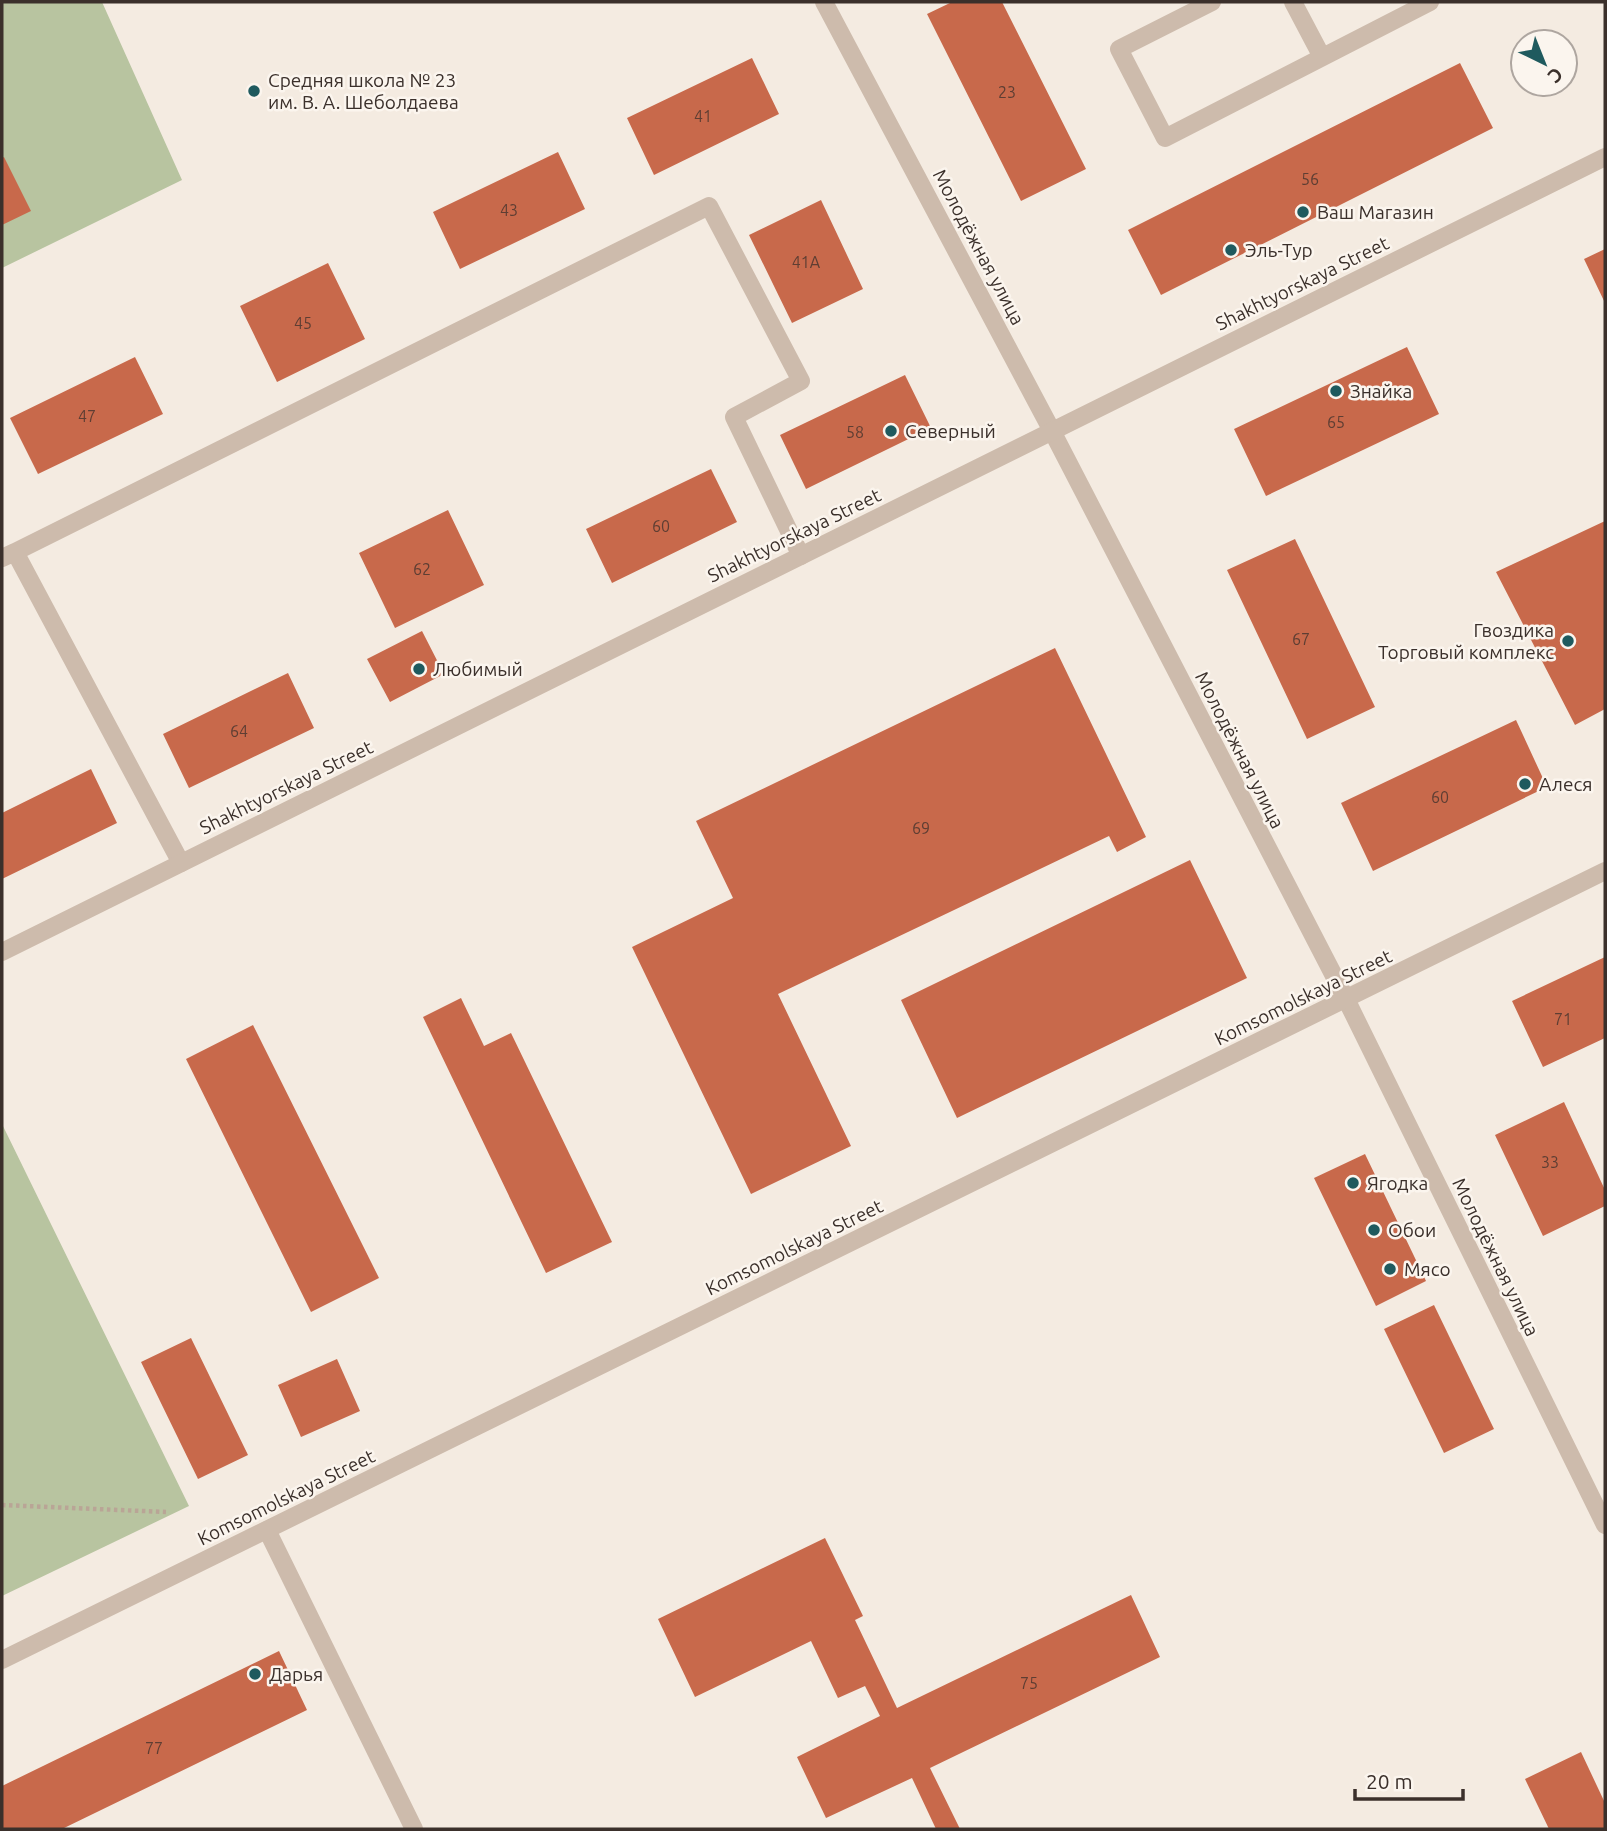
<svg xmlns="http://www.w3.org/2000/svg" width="1607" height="1831" viewBox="0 0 1607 1831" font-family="Ubuntu,sans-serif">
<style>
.green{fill:#b8c4a0}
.building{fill:#c8694b}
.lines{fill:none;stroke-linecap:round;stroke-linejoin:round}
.path{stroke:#b9a596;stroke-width:4.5;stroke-dasharray:3.5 3.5;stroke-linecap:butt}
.service{stroke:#cdbbac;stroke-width:18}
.minor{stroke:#cdbbac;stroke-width:18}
.tertiary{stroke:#cdbbac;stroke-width:18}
.poi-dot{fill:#1f5a5e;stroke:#fbf5ee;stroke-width:2.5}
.labels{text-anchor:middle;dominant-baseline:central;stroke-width:5;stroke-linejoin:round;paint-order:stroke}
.number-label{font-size:16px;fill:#5e3e33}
.poi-label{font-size:19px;fill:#3b302b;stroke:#fbf5ee;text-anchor:start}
.street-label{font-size:19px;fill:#3b302b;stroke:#fbf5ee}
</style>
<rect width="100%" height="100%" fill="#f4ebe1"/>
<path class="green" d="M2,2H102L182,180L2,268Z
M2,1124L189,1506L2,1596Z"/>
<path class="building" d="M952,2H1002L1086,169L1021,201L927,14Z
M752,58L779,114L654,175L627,118Z
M1460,63L1493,128L1161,295L1128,230Z
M558,152L585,209L460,269L433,212Z
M4,157L31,211L2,225V158Z
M821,200L863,289L792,323L749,235Z
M1605,249V303L1584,259Z
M328,263L365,339L277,382L240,306Z
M1407,347L1439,414L1266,496L1234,429Z
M135,357L163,414L38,474L10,418Z
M905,375L931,428L806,489L780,435Z
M711,469L737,522L612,583L586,529Z
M448,510L484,585L395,628L359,553Z
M1605,521V709L1575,725L1496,572Z
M1295,539L1375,707L1307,739L1227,570Z
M422,631L444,674L390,702L367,659Z
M1055,648L1146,837L1117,852L1109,836L778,994L851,1146L751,1194L632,947L733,898L696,821Z
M288,673L314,728L189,788L163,734Z
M1516,720L1547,787L1373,871L1341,803Z
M91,769L117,823L2,879V813Z
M1190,860L1247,978L957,1118L901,1000Z
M1605,957V1038L1543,1067L1512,1001Z
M461,998L484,1046L511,1033L612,1242L546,1273L423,1017Z
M253,1025L379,1278L311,1312L186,1059Z
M1564,1102L1605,1190V1206L1543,1236L1495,1135Z
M1365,1154L1426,1281L1376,1306L1314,1178Z
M1434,1305L1494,1429L1444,1453L1384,1329Z
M191,1338L248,1455L198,1479L141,1362Z
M337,1359L360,1411L301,1437L278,1385Z
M825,1538L863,1616L855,1620L897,1708L1131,1595L1160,1657L930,1768L960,1829H936L912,1778L826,1818L797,1757L880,1716L865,1686L838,1698L811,1641L695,1697L658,1619Z
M279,1651L307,1710L62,1829H2V1786Z
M1581,1752L1605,1803V1829H1549L1525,1779Z"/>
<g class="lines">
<path class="path" d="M2,1505L166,1512"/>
<path class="service" d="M1212,2L1119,49L1165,138L1430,2
M1293,2L1322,57
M15,552L709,206L801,381L734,417L801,556
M2,558L15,552L181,863
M267,1530L414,1829"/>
<path class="minor" d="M824,2L1052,431L1346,999L1605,1525"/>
<path class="tertiary" d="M2,952L1605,157
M2,1660L1605,871"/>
</g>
<g class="poi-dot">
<circle cx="254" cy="91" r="7"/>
<circle cx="1303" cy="212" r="7"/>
<circle cx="1231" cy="250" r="7"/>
<circle cx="1336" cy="391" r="7"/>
<circle cx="891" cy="431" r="7"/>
<circle cx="1568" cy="641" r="7"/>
<circle cx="419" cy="669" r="7"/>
<circle cx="1525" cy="784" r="7"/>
<circle cx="1353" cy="1183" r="7"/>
<circle cx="1374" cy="1230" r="7"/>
<circle cx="1390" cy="1269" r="7"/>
<circle cx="255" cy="1674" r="7"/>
</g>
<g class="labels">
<g class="number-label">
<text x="1007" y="92">23</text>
<text x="703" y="116">41</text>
<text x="1310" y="179">56</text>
<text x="509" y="210">43</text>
<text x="806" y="262">41А</text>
<text x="303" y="323">45</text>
<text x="87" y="416">47</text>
<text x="1336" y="422">65</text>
<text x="855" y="432">58</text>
<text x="661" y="526">60</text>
<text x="422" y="569">62</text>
<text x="1301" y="639">67</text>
<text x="239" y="731">64</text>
<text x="1440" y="797">60</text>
<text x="921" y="828">69</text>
<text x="1563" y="1019">71</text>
<text x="1550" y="1162">33</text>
<text x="1029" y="1683">75</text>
<text x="154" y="1748">77</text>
</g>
<g class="poi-label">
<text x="268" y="80">Средняя школа № 23<tspan x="268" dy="22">им. В. А. Шеболдаева</tspan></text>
<text x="1317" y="212">Ваш Магазин</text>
<text x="1245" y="250">Эль-Тур</text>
<text x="1350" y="391">Знайка</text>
<text x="905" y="431">Северный</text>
<text x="1554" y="630" text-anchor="end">Гвоздика<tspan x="1554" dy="22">Торговый комплекс</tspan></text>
<text x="433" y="669">Любимый</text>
<text x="1539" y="784">Алеся</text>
<text x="1367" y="1183">Ягодка</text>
<text x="1388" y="1230">Обои</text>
<text x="1404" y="1269">Мясо</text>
<text x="269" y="1674">Дарья</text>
</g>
<g class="street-label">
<text transform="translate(979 247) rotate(62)">Молодёжная улица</text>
<text transform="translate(1302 283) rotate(-26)">Shakhtyorskaya Street</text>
<text transform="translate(794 535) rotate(-26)">Shakhtyorskaya Street</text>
<text transform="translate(1240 750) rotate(63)">Молодёжная улица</text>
<text transform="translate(286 787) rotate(-26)">Shakhtyorskaya Street</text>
<text transform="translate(1303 997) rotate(-26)">Komsomolskaya Street</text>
<text transform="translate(794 1247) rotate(-26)">Komsomolskaya Street</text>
<text transform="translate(1496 1257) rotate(64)">Молодёжная улица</text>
<text transform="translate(286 1497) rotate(-26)">Komsomolskaya Street</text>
</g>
</g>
<rect width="1607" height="1831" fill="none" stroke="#3b302b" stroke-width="7"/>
<g transform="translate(1544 63) rotate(137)"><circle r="33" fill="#fbf5ee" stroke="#aea6a0" stroke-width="2"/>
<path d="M0-5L12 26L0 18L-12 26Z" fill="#1f5a5e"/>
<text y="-10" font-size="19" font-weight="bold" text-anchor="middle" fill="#3b302b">С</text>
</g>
<path d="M1355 1789v10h108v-10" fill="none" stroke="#3b302b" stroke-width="3.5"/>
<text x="1366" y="1789" font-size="21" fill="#3b302b" stroke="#fbf5ee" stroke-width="5" paint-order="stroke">20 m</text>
</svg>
